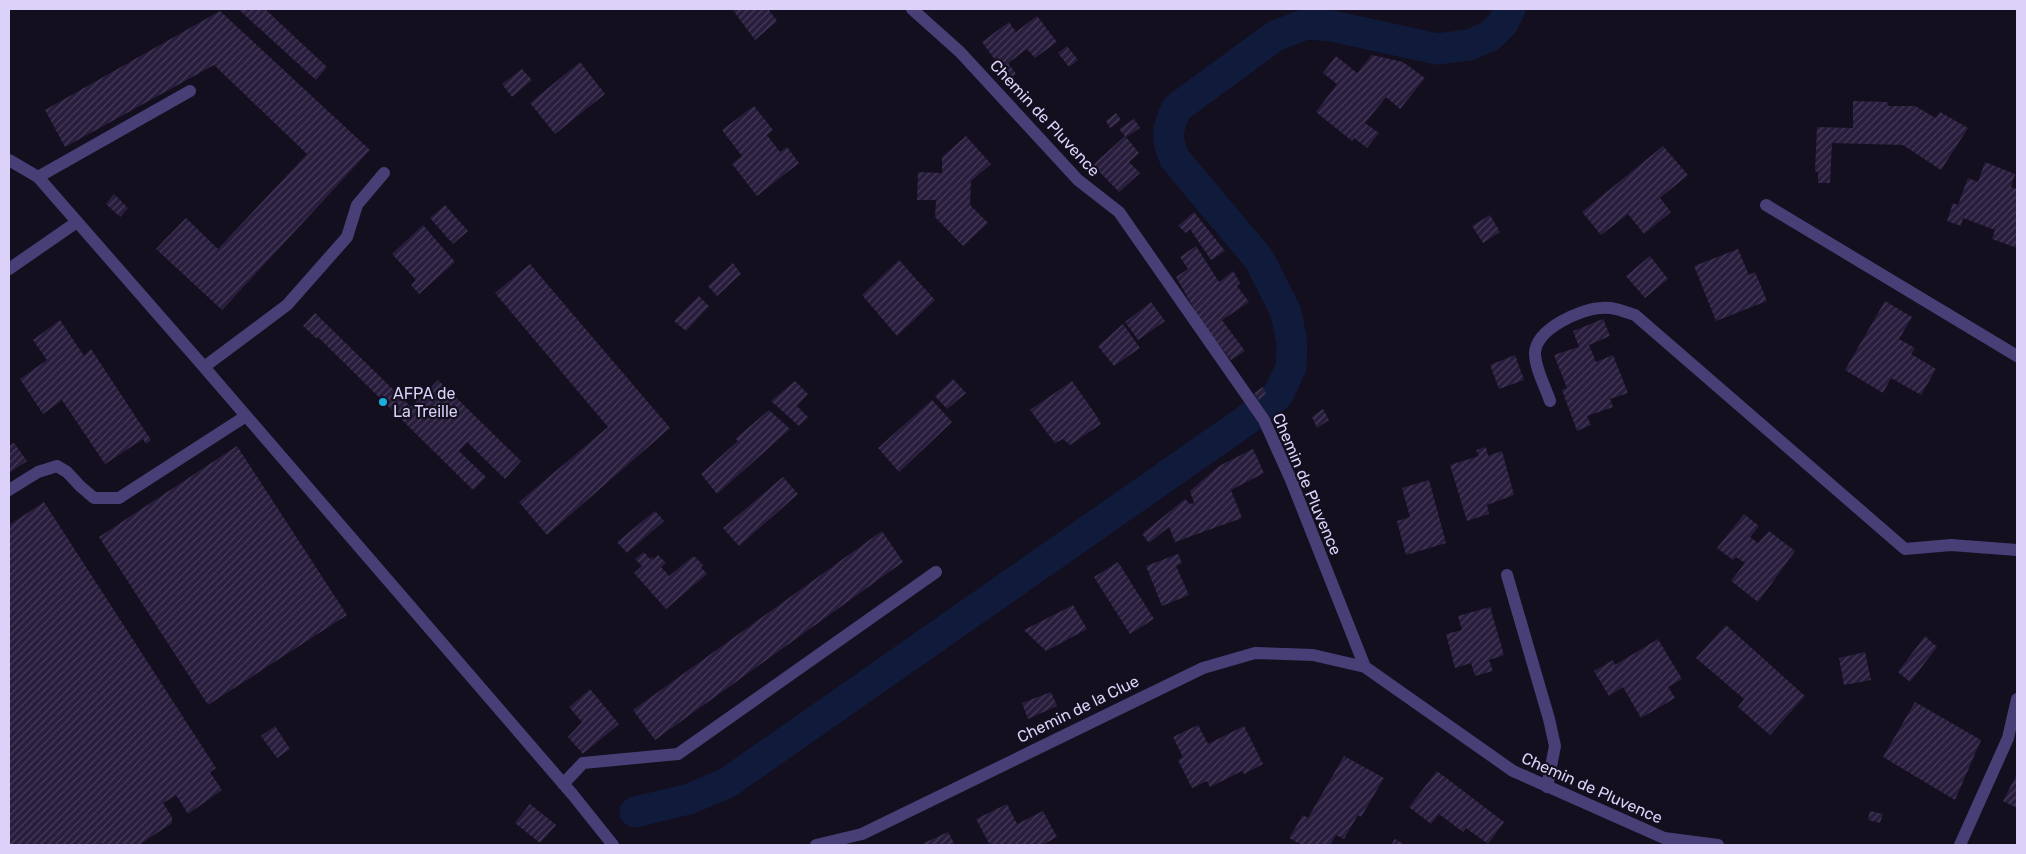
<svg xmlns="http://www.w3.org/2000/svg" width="2026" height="854" viewBox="0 0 2026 854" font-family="Rubik,sans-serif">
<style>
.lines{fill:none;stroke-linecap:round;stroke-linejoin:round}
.canal{stroke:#101a3b;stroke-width:31}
.building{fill:url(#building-hatch)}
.service{stroke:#493f77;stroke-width:12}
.minor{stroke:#493f77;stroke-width:12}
.poi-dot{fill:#1aaedc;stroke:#130f1e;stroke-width:2}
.labels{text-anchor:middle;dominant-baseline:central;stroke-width:4.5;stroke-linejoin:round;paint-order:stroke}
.street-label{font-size:16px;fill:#dbd1f9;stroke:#130f1e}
.poi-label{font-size:16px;fill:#dbd1f9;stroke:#130f1e;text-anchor:start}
</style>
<defs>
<pattern id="building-hatch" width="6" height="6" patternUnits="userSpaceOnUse" patternTransform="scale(1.25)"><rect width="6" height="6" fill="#281d3c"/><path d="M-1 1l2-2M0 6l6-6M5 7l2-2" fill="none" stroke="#473d59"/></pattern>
</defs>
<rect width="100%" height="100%" fill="#130f1e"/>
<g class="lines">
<path class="canal" d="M635,812L689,799L727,783L1248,419L1278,395L1291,367L1292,343L1286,312L1259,259L1175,159C1165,138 1167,128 1177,108L1275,36L1306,24L1332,26L1437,49L1469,45L1490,36L1503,23L1510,9"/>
</g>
<path class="building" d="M238,9H265L327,67L316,80Z
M732,9H768L777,21L755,40Z
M220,11L370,150L222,310L156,249L186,218L218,249L307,154L214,65L65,147L45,110Z
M1037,16L1057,42L1035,58L1027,49L1008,63L1016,74L1009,79L982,42L1009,22L1016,32Z
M1067,46L1078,60L1069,67L1058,53Z
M1372,55L1403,62L1425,78L1400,109L1386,97L1365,123L1379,133L1367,148L1354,138L1352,141L1316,112L1337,84L1323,73L1336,56L1357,73Z
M580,62L605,94L555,134L530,103Z
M522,69L532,80L512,97L502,84Z
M1853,101L1888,102V106H1915L1936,118L1940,112L1968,128L1941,170L1903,145L1832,143L1830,183H1818V172L1815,171L1817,127L1853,128Z
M754,106L773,130L767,135L780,152L787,147L799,163L757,196L732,164L742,156L722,130Z
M1116,113L1121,120L1110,128L1106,121Z
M1134,119L1140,128L1126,137L1139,153L1129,162L1140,173L1119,192L1093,165L1125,136L1119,129Z
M966,136L991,164L971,181L970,205L988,223L963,246L935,217L936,200H917L918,172L942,173V157Z
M1663,146L1688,175L1660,198L1671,212L1644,234L1628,214L1601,235L1582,212Z
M1985,162L2015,174L2011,187L2017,189V248L1992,239L1995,230L1963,218L1961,226L1947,221L1953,203L1958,205L1968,178L1978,182Z
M114,194L128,208L120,217L106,204Z
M445,205L468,231L453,244L430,218Z
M1194,212L1225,251L1211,260L1190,229L1186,233L1178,226Z
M1490,215L1500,232L1483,243L1472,226Z
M423,225L455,262L419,294L411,285L416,280L392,254Z
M1196,246L1219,282L1233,271L1240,283L1237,286L1249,302L1222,320L1245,351L1231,360L1204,326L1176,277L1188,269L1180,257Z
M1738,249L1749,275L1755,272L1767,301L1716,321L1694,266Z
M1650,256L1668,279L1645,298L1626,276Z
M899,260L935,300L897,336L862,295Z
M733,263L741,274L717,296L708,286Z
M530,264L670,428L547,535L519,502L608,427L495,293Z
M699,296L709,306L686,331L674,321Z
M1885,301L1912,317L1899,339L1915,348L1911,354L1936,369L1921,395L1891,378L1883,393L1845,370Z
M1151,302L1165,321L1138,340L1125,322Z
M315,313L411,407L438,380L521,461L505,479L467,442L459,451L486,477L473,490L318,337L316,338L303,326Z
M1603,319L1610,336L1589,345L1596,362L1613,355L1628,393L1610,399L1613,407L1587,416L1591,425L1577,431L1562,390L1567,388L1554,355L1579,347L1573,331Z
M60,320L84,356L91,349L151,440L146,444L143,439L105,464L62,400L43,414L20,379L47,360L33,340Z
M1123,324L1140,348L1114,366L1098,346Z
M1515,355L1524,380L1499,389L1490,365Z
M953,379L966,393L947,409L935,396Z
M795,381L808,394L797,406L808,417L799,426L771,401Z
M1072,381L1096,415L1101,424L1070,445L1063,439L1055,443L1030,410Z
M1263,387L1266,394L1259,400L1254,393Z
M932,400L952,422L899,472L878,448Z
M1323,409L1329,420L1317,428L1312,417Z
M769,410L790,429L717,494L701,474L738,441L735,439Z
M14,443L27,461L9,473V446Z
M237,446L347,615L208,705L99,537Z
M1486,447L1488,456L1502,451L1514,495L1487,505L1489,514L1467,521L1450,465L1479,456L1476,450Z
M1253,449L1264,473L1231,490L1242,518L1175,542L1169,527L1149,543L1142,534L1185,499L1190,504L1194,503L1190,491L1219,466Z
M783,477L798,494L739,546L723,528Z
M1429,480L1446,543L1406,555L1397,521L1410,517L1402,488Z
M44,502L216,768L210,772L222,790L188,814L176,795L163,803L172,817V823L139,845H103L102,843L98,845H9V525Z
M655,511L664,521L627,553L617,542Z
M1744,514L1759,526L1750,537L1758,543L1769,531L1795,551L1758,602L1731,581L1745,563L1736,557L1733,560L1717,548Z
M882,531L903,562L655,740L633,710Z
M644,552L650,559L652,557L654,559L658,555L666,563L661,567L669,576L692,557H695L703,565L701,567L707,574L666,609L634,573L642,566L635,559Z
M1178,554L1182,563L1176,566L1189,595L1162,606L1146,566Z
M1118,562L1154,619L1130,634L1094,577Z
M1073,605L1087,629L1046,651L1024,630Z
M1490,607L1504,655L1489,660L1493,671L1475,676L1471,663L1455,668L1446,634L1462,630L1458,616Z
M1726,625L1805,696L1770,735L1738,707L1744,699L1696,658Z
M1925,636L1937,647L1910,682L1898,672Z
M1658,639L1682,679L1668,687L1675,698L1641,718L1623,687L1609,696L1594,671L1613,660L1615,665Z
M1865,652L1871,680L1844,685L1839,658Z
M590,689L619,724L583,754L568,737L582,722L569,707Z
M1051,692L1057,706L1028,719L1022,703Z
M1915,702L1981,740L1955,800L1883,757Z
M1198,725L1208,744L1244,726L1263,764L1244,774L1242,771L1210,787L1207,781L1192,788L1178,760L1183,757L1173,737Z
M275,726L290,749L277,758L261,736Z
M1344,756L1384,778L1361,817L1358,815L1344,839L1336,835L1330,845H1302L1289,838L1303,815L1308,818Z
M1437,771L1504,822L1488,844L1466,828L1463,832L1439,814L1431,824L1409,807Z
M2017,774V808L2003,801Z
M530,804L556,825L540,843L515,823Z
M1007,804L1017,824L1043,811L1057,837L1042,845H990L976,819Z
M1870,811L1883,814L1880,823L1868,820Z
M948,832L955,845H920Z
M1395,839L1405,845H1391Z"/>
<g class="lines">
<path class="service" d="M9,160L38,177L204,367L573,795L613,845
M38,177L190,91
M1766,205L2017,356
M9,269L77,222
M204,367L287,305L347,237L357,205L384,173
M1550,401C1545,386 1535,368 1535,353C1536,329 1580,309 1601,308C1614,307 1623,311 1635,315L1905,549L1951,545L2017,550
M9,490L38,472L57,466L67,472L80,486L94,498H119L246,416
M1507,575L1549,719L1555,746L1547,787
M563,784L583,763L678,754L936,572"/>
<path class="minor" d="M912,9L960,52L1078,180L1119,212L1264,420L1291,480L1365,667L1513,771L1664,838L1718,845
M816,845L862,834L1203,668L1255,653L1313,655L1365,667
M1960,845L2008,738L2017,699"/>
</g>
<circle class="poi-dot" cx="383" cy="402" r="5"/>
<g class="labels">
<g class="street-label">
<text transform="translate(1045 118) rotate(47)">Chemin de Pluvence</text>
<text transform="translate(1307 484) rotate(67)">Chemin de Pluvence</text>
<text transform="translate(1078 709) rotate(-26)">Chemin de la Clue</text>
<text transform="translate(1592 788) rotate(24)">Chemin de Pluvence</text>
</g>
<g class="poi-label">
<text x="393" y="393">AFPA de<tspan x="393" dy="18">La Treille</tspan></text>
</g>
</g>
<rect width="2026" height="854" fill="none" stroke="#dbd1f9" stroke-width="20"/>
</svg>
